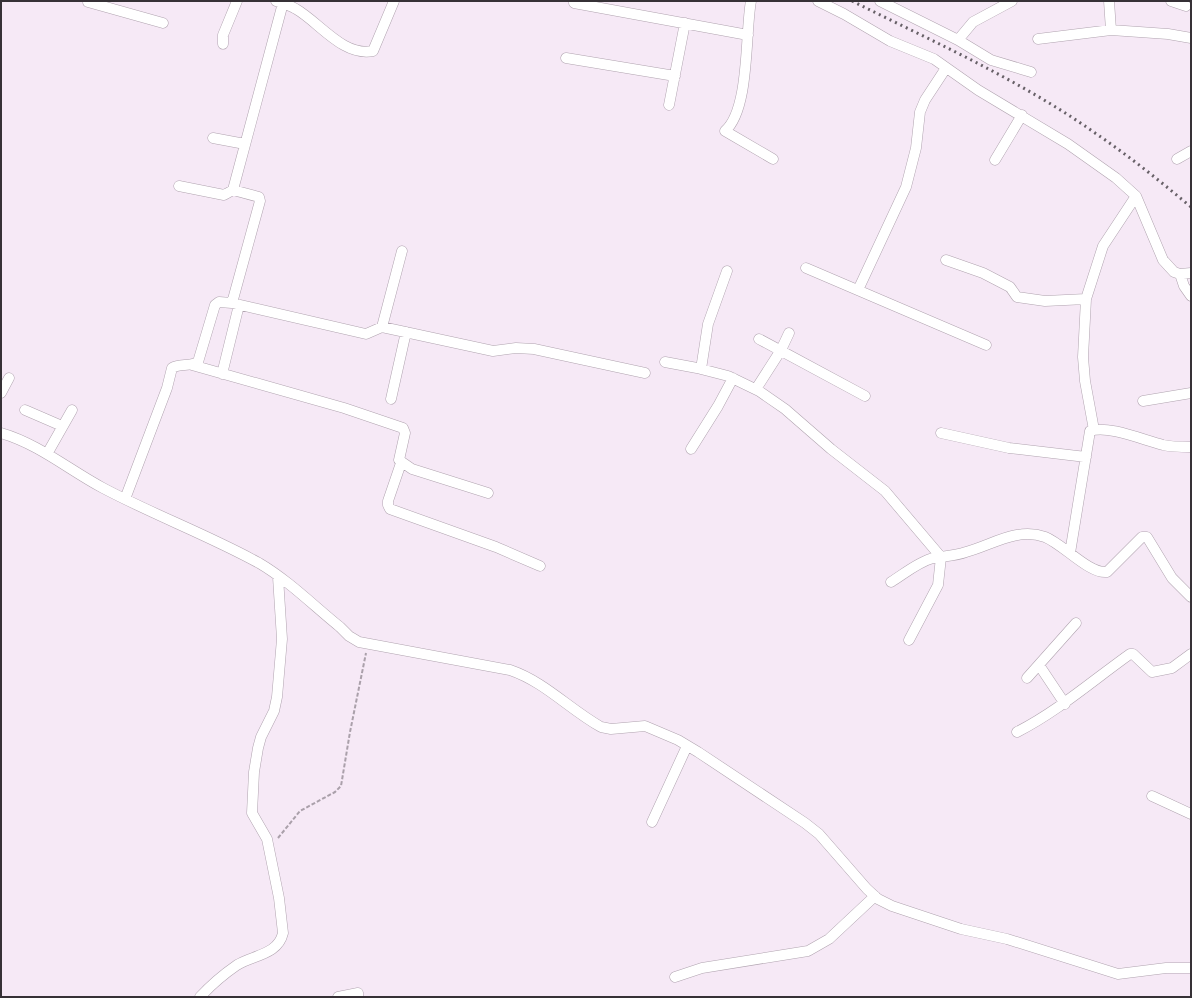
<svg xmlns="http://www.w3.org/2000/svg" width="1192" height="998" viewBox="0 0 1192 998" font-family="Montserrat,sans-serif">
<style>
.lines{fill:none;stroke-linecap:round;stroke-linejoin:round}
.minor-casing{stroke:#b0a3af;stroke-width:11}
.path{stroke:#aaa0aa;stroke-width:2;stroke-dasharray:4 2;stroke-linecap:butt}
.minor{stroke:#fff;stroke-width:10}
.rail{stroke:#676067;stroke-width:3;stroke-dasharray:2 4;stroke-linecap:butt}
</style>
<rect width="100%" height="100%" fill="#f6e9f6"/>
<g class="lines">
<defs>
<path id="minor" d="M88,1V2L163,23
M276,1C282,3 290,5 296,9C319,22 343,57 373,51L394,1
M751,1C745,33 750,109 725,131L773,159
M818,1L844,14L890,41L934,59L978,90L1068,144L1116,178L1136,196L1163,260L1174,272L1180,274L1191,273
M880,1L958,40L991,60L1031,72
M1109,1L1111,30
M1171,1L1186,6
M283,3L234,186L233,190L259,197L260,201L232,303L366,334L382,327L493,351L516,348L534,349L645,373
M574,3L748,35
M1038,39L1111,30L1168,34L1191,38
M958,40L973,22L1012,1
M223,44V35L237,1
M566,58L675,76
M669,105L685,23
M213,138L245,144
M1177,159L1191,151
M995,160L1022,115
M179,186L224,195L233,190
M946,260L983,273L1010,287L1017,297L1045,301L1086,299
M806,268L986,345
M1180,274L1184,286L1191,296
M858,290L906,187L916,148L920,112L925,100L946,68
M382,327L402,251
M759,339L865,396
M665,362L697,368L728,376L759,391L785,409L831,449L885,491L941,557L938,585L909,640
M192,365L344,408L403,428L405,433L399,460L412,469L488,493
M701,369L708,324L727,271
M222,374L239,305
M756,389L781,350L789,333
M1,393L9,378
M391,399L406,332
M1143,401L1191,393
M25,410L62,426
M1094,430L1085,381L1083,357L1086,299L1103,246L1136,196
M1,433C39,444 69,470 103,488C154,515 208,535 259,563C288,580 314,606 340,627L349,636L359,642L510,670C545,682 569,709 601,727L611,729L645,726L678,740L698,752L805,823L819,834L867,889L878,899L892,906L961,929L1007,939L1118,974L1166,968H1191
M941,433L1009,448L1086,457
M691,449L718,406L733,378
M47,454L72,410
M401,463L388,501V505L390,509L496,547L540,566
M125,499L167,388L172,368C180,363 189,367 198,362L215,305L219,302L232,303
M1070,553L1090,431C1109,425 1143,440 1163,445C1172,447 1181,447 1191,447
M891,582C904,574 918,562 933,558C944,556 955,556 966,552C992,545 1017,527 1045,537C1063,544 1089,574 1107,572L1142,537H1147L1172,578L1191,597
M1039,665L1065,704
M1027,678L1076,623
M1017,732C1058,711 1092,681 1130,654H1133L1152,672L1172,668L1191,654
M1152,796L1191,814
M652,822L687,746
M675,977L702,968L808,951L829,939L875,896
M200,997C211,985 224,974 237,965C253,955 278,955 283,933L279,898L267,839L252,813L254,772L258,748L261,737L274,711L277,697L282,639L278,577
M338,997L358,993V997"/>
</defs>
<use href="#minor" class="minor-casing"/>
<path class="path" d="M278,838L300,811L335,792L341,786L350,732L366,653"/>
<use href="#minor" class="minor"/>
<path class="rail" d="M852,1C934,42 1020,80 1095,133C1129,156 1160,181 1191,207"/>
</g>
<rect width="1192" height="998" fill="none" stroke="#363136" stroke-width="4"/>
</svg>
